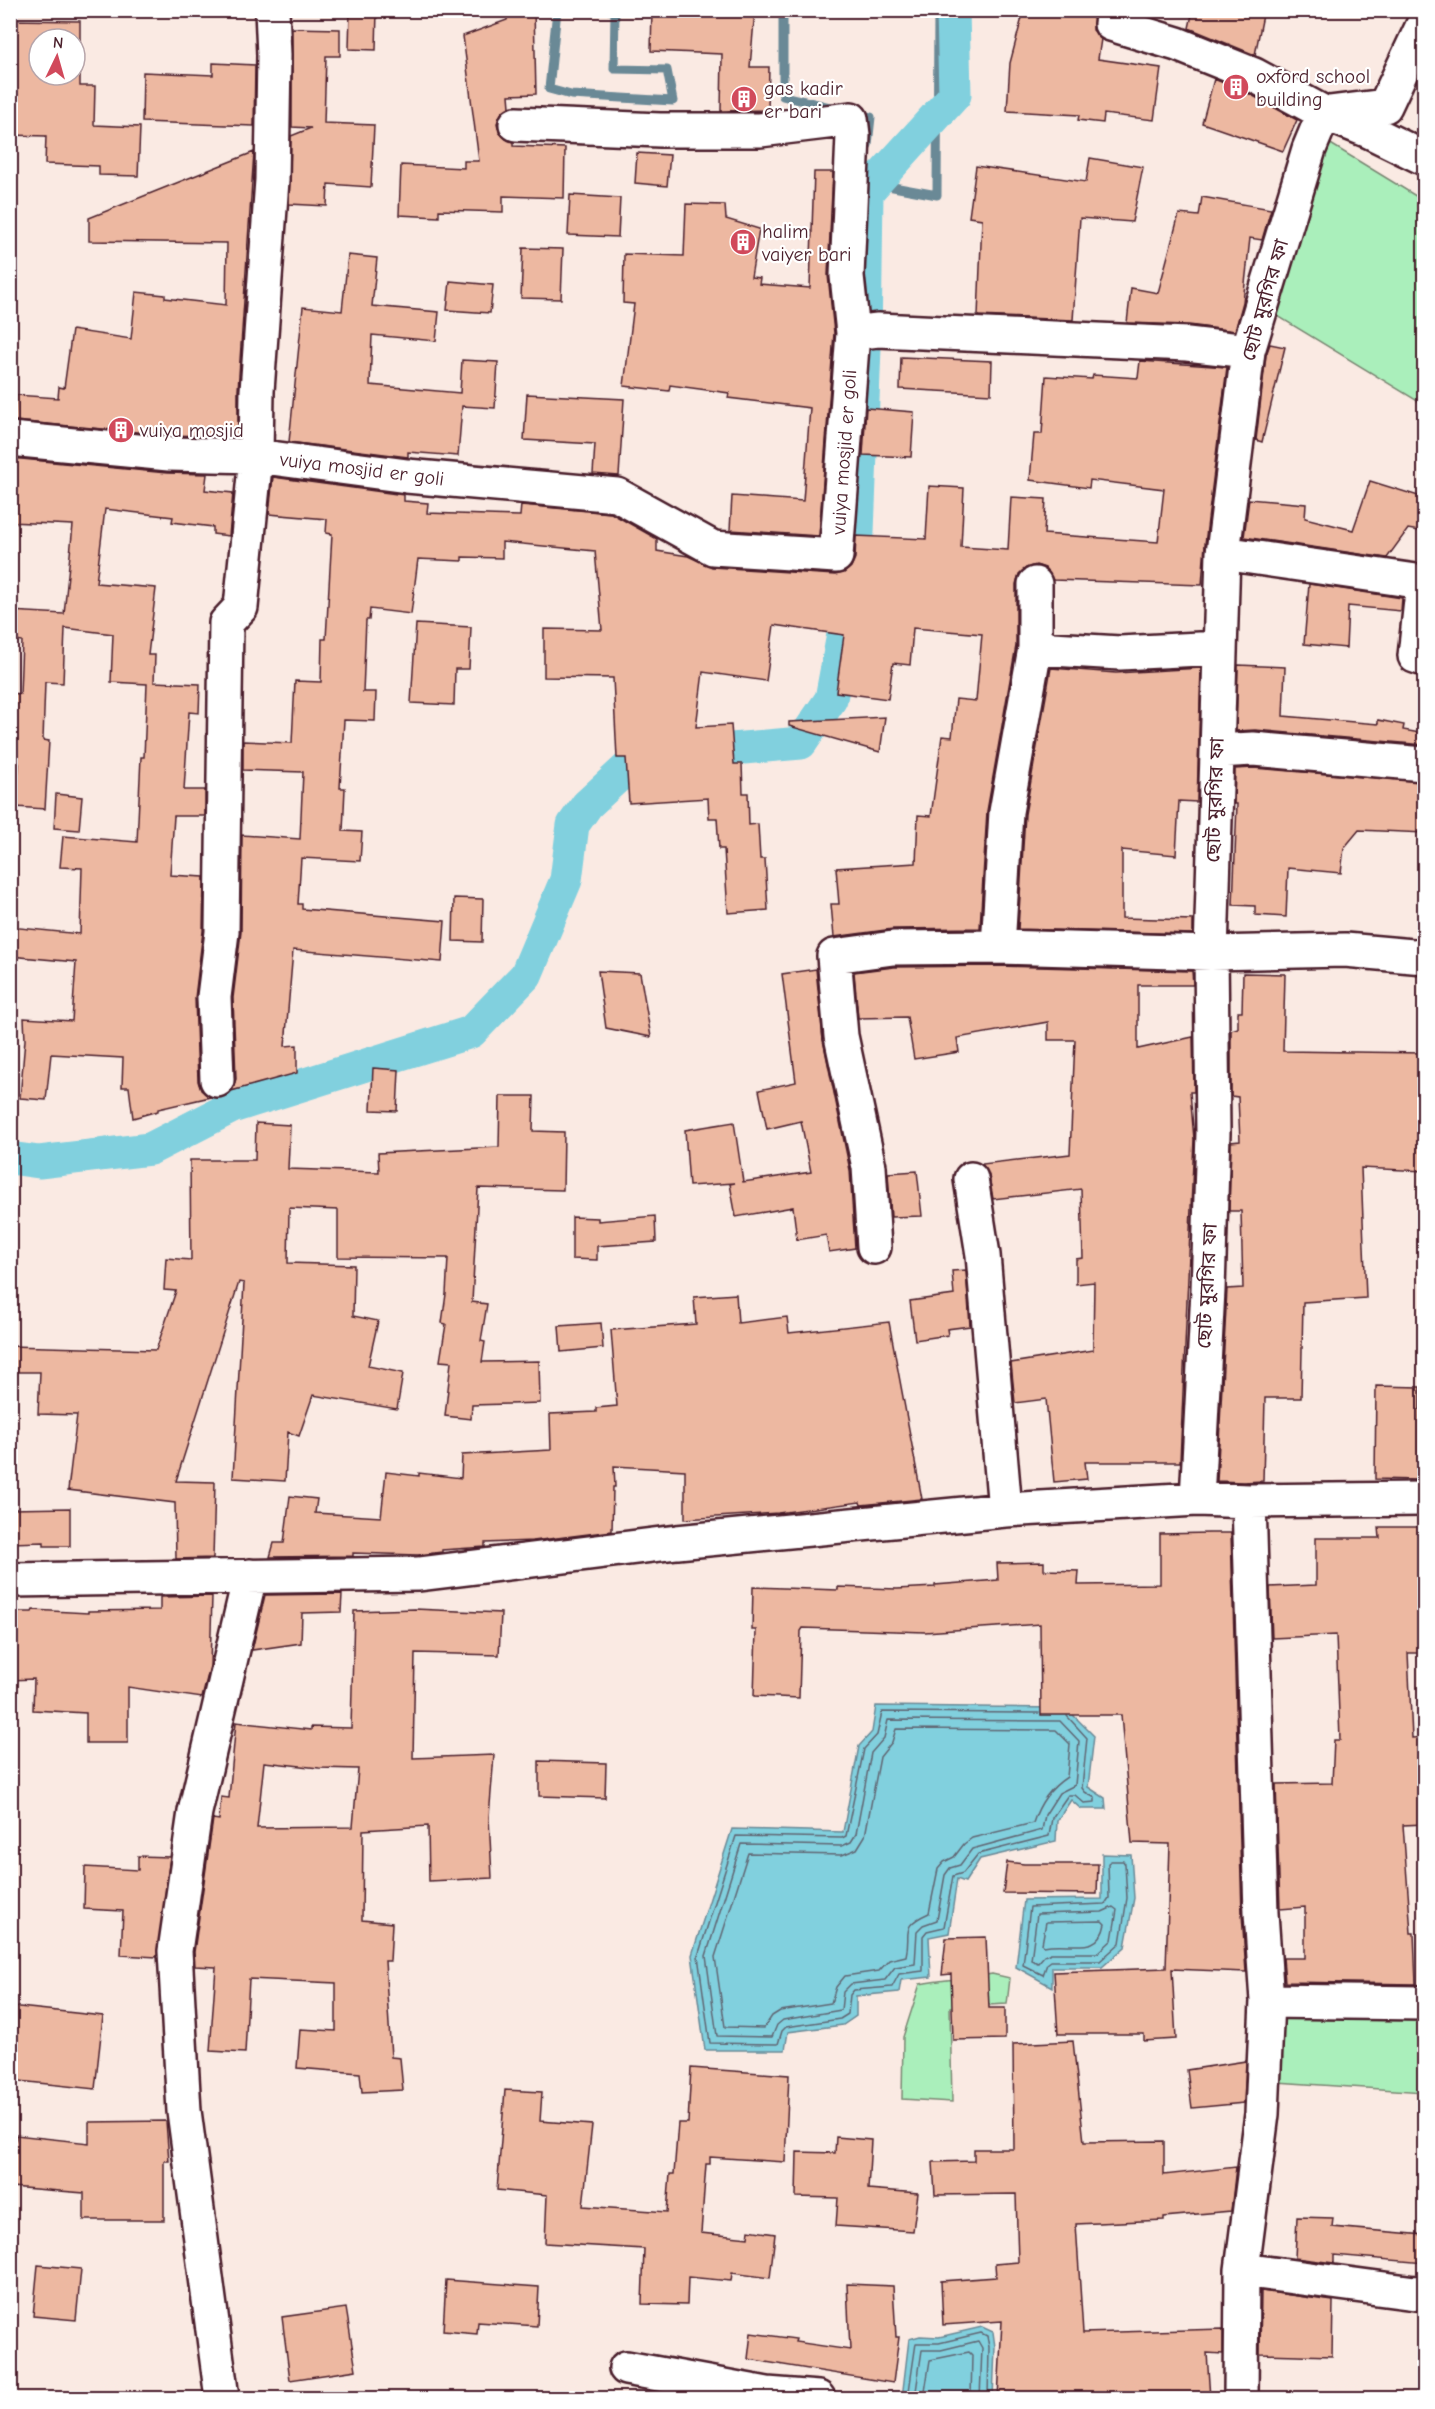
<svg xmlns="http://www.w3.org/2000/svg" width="1435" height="2409" viewBox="0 0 1435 2409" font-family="'Comic Neue','Noto Sans Bengali',sans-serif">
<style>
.green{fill:#aaefbb;stroke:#7a8773;stroke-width:1.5}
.water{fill:#81d0de;stroke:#6b8996;stroke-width:1.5}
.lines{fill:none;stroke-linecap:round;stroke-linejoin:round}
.shore{stroke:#606673;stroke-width:1.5}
.stream{stroke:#6b8996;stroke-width:9}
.canal{stroke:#81d0de;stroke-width:33}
.building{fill:#edb8a1;stroke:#4a1f2b;stroke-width:1.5;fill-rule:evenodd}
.minor-casing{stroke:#4a1f2b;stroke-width:38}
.minor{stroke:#fff;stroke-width:33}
.labels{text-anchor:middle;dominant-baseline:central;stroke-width:4.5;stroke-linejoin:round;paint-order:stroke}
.poi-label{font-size:20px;fill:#4a1f2b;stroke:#fff;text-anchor:start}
.street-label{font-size:20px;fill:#4a1f2b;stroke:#fff}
</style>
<rect width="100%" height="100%" fill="#faeae3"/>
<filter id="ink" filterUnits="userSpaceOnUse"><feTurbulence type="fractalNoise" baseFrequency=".0167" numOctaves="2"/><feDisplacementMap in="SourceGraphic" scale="12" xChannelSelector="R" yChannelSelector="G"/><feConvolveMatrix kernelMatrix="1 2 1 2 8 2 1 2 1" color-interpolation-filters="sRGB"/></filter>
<g filter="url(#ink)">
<path class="green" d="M1329,143L1424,201V405L1276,315Z
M992,1974L1010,1978L1007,2004L950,2007L952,2102L902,2099L903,2037L920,1984C944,1979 968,1979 992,1974Z
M1424,2009V2092L1277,2082L1279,2010Z"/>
<path class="water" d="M876,1706L1066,1708L1094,1736L1088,1787L1105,1798L1106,1809H1081L1071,1800L1057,1821L1056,1841L980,1859L965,1882L957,1879L949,1933L929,1937L931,1977L901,1980L899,1992L856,1996V2016L843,2025L788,2032L785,2050H705L692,1955L732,1829L843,1832L859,1746L872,1732Z
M1102,1854L1131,1855L1134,1898L1125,1947L1102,1967H1052V1987L1016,1967L1024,1900L1102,1899Z
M982,2327L993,2332L995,2347L993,2398H902L909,2339L920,2336L939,2337Z"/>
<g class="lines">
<path class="shore" d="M1039,1713L882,1712L877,1735L864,1749L846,1836L842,1838L736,1836L698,1956L710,2043L778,2044L782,2031L786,2027L840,2019L848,2014L850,1995L854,1990L892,1987L899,1974L923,1971V1936L927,1931L944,1927L953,1876L963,1873L978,1854L1049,1836L1052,1818L1068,1795H1075L1084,1803L1095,1802V1798L1085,1792L1082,1788L1087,1738L1067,1716
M888,1720L1060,1721L1079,1741L1075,1785L1059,1793L1045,1815L1042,1830L972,1849L960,1865L950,1868L945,1875L937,1920L923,1925L917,1931L915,1964L895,1967L885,1980L851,1984L843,1992L841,2010L783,2020L777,2025L772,2037L717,2036L706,1956L741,1844L842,1846L851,1842L856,1834L871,1753L884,1738Z
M896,1729L1056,1730L1070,1744L1067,1777C1050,1788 1039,1804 1033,1823L972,1838L964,1844L954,1857L944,1862L938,1869L929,1913C898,1927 912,1932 906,1956L889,1960L879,1971L845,1976L836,1987L831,2003L780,2011L772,2016L764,2028L725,2027L715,1957L748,1853L842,1855L857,1849L865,1836L880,1757L892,1742Z
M1111,1861H1123L1125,1864L1127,1898L1120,1943L1100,1961H1051L1047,1964L1043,1975L1023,1965L1030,1907L1105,1904L1109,1898L1108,1863Z
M1113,1907L1117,1910L1112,1940L1098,1953H1051L1044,1956L1038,1963L1031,1960L1037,1914L1102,1912Z
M1102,1921L1105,1924C1099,1957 1069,1940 1044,1946L1042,1944L1046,1922Z
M908,2398L916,2343H939L981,2333L987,2336L989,2347L988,2398
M915,2398L922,2350H941L978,2341L982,2348L980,2398
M924,2398L930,2360L969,2352L972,2355L971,2398"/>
<path class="stream" d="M557,10L549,89L571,95L673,101L667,70L614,69L615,11L609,10
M783,10V96L834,108
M857,113L871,117L868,145
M866,174V182L937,195L938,10"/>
<path class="canal" d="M10,1158L39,1162L150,1149L232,1107L471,1032L526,975L566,880L573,825L587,805L639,757L801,743L831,699L857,559L865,347L867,192L955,95L953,10"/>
</g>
<path class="building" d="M350,10H377L376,50L349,49Z
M508,10H534L536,94L509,95L510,107L501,114L497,123L499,132L506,139L513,142V146L565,148L564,198L503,196V212L439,210V217L399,215L401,165L464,168V161H479L463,36L507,20Z
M652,10H755L750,67H769L768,110L721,111L722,54L651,51Z
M1024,10H1094L1093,30L1101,39L1098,59L1161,68L1154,120L1104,114L1103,123L1078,120L1079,115L1007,111L1010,63Z
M1193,10H1264L1255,55L1189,28Z
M10,20L80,21V86H95L94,125L140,127L138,176L99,175V166L45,164L46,136L10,135ZM39,39H75V75H39Z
M292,28L340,29V56H326L324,123L374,125L371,187L328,184L327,206L289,204L291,136L311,128L292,127Z
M213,63L255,65L254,126L142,122L143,72L213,75Z
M1214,79L1246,92L1297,120L1283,151L1202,123Z
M254,152L238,390V437L170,435L14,421L16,395L58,398L59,387L64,388L72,330L131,339L136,292L165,295V298L226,305L227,243L89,241V218Z
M637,153L670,155L667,186L635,183Z
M1090,158L1143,167L1132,222L1080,218L1073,320L978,316L982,219L969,217L976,166L1086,182Z
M814,172H833L828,275L834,333L819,536L730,530L732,496L803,501L810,408L728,398L729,393L670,385L669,391L624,386L634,304L623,303L624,254L684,256L686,204L725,205L726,219L759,229L751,277L760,278L759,284L810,288Z
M570,195L620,198L618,237L568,235Z
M1202,197L1271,209L1262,240L1250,238L1243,302L1235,331L1189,325L1127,323L1131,288L1158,293L1179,214L1199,216Z
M523,248L563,249L561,299L521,298Z
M348,255L377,258L372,306L439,312L436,341L372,335L370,385L460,393L462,360L498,362L495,408L462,406L458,456L408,452V457L289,442L303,307L342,311Z
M450,281L493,285L490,313L447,310Z
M1270,344L1285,347L1262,442L1256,440L1266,355Z
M901,357L992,361L991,394L900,389Z
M1140,361L1227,367L1205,544L1202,585L1053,580L1045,568L1036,565L1026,568L1019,574L1016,584V646L987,811L980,928L893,929L834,937L831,904H839L836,868L916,863L918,815L931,816L942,736L952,737L956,699L976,701L982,634L913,628L910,665L893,663L888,699L836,692L844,635L774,625L766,681L703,672L696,727L731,725L734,764H742L743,793H748L749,825L758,824L760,859H765L768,910L728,913L724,849H719L717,818H709L708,798L629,803L626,758H617L613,678L544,677V629L602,630L595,551L502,542V558L462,557V561L418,559L411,614L370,609L369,620H366L363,692H376L375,721L344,720L340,788H345L343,831L362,832L360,861L301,858L298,904H302V909L445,921L442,962L293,950L285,1046L297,1045V1073L231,1091L236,1079L233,998L241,932L242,835L300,839L303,772L243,770V741L292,743L295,681L321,682L322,639H326L332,534L326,533L327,519L269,514L273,477L404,495V501L428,503L427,513L520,516L521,505L611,513L657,539V551L688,556L712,567L835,575L844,573L851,567L855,558L856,536L926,539L929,486L964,488L961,547L1008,550L1011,497L1046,499L1044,534L1158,542L1164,489L1090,480L1089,488L1030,480L1034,434H1042L1046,376L1092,379L1093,375L1138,378Z
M527,394L624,399L619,476L593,474L595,444L524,440Z
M866,408L914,412L911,457L863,455Z
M11,458L167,473L207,474L205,490L233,493L229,536L213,534V527L172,522L173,517L105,509L96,583L156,588L148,655H155L154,682L200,684L199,713L189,712L184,790H205V816H174L170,875L204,877L203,931L195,998L198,1081L201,1090L210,1097L158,1109V1111L133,1118L129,1087H122L123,1058L51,1054L46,1100L20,1098L25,1040L24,1018L72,1021L76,962L10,956V927L80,934L82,868L60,867L63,836L137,842L141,757H144L147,684L111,682L113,634L65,628L63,683L45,682L43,740L49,741L45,809L16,807L19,764H14L16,722H10V693L20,694L22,641L15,640V636H10V611L64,614L73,525L10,522Z
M1370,481L1425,498V532L1408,529L1387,558L1244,537L1249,499L1306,504L1305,518L1353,530Z
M1309,584L1402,598L1401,611L1348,606L1346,648L1304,644Z
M416,624L471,627L469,669H455L454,705L411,703Z
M1238,665L1285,667L1283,716L1378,724V720L1404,725L1403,730L1425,734V745L1255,730L1236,731Z
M1051,668L1116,673L1201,668L1197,802L1179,801L1176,855L1122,850V918L1193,920V934L1018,929L1025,814Z
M885,717L880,752L789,726V722Z
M1253,768L1425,782V833L1359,830L1344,848L1341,873L1288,868L1286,917L1255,915V906L1233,905L1237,804H1234L1235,769Z
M56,794L82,797L79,830L54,828Z
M454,898L483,899L482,942L453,941Z
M998,966L1192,971L1193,985H1138V1049L1193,1037L1194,1092H1190L1194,1139L1180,1462H1085L1087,1479L1054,1482L1046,1399L1015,1403L1011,1363L1093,1350L1094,1282L1076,1284V1259L1083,1258L1081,1189L993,1199L989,1176L982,1164L1070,1154L1075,1040H1048V1022L957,1038L959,1052L914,1059L907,1017L858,1018L854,972L894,967Z
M816,969L823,1040L850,1170L855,1248L829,1252L826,1235L797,1240L793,1207L736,1217L730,1184L735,1183L689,1186L685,1130L734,1122L743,1182L811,1172L801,1121L767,1129L759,1090L796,1082L782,974Z
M598,971L640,973L651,1037L606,1028Z
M1243,973L1285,974L1283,1051L1425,1053V1171L1361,1168L1366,1298L1303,1302L1301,1398H1265L1263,1481L1243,1482L1217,1481L1227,1289L1243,1288L1241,1211H1229L1231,1142L1240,1141L1238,1097L1231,1096V1030L1238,1028V1012H1242Z
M373,1068L399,1070L397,1111L371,1110Z
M500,1096H534L533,1131L564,1132L563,1190L478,1188L472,1302L487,1304L481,1341L485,1342L482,1362L539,1361L540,1403L472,1405L471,1419L445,1416L451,1362L440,1361L446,1324L442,1323L446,1294L448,1258L338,1257V1210L289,1208L288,1263L354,1265L353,1316L378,1321L368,1366L403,1373L397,1409L313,1395L299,1436L288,1432L285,1481L233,1478L244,1283L239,1282L176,1481L215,1482L213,1558L176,1559L175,1503L68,1490L77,1415L38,1414L40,1372H10V1346L156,1350L176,1291L164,1290L166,1258L191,1260L190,1160H255L256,1123L290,1125L288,1169L379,1172L378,1153L499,1147Z
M917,1171L922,1216L891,1217L888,1173Z
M655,1216L656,1242L597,1246V1260L572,1259V1217L598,1218V1221Z
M966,1270L970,1326L947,1329L948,1335L915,1340L910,1301L954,1295L952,1271Z
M736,1294L738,1323L787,1317L789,1333L889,1322L922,1499L861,1505L860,1502L778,1513L685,1519V1470L614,1466L615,1487H613L612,1531L533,1541L485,1543V1547L442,1550V1552L418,1555L353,1553V1556L270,1557L274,1543H284L290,1496L317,1499L315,1513L381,1517L386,1472L419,1476V1473L461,1478L462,1455L551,1450L550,1414L596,1412V1408L617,1406L611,1330L696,1324L694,1297Z
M601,1323L603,1348L561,1352L559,1326Z
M1376,1386L1420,1387L1419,1480L1375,1479Z
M70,1508V1546H44V1542L10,1543V1509Z
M1379,1527H1425V1653H1408L1412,1738L1425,1737V1824L1403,1825L1411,1933H1414L1416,1984L1285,1982L1283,1958H1305V1907L1280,1909L1276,1784L1332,1783L1334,1740H1340L1336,1635L1272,1638L1270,1587L1316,1585V1538H1380Z
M1210,1533H1231L1242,1914L1246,1972L1172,1969L1176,2039L1144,2041V2034H1058L1054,1972L1166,1968L1170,1844L1132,1843L1121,1715H1041L1040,1624L925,1632L803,1628L801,1631L799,1698L754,1696L756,1630H752L753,1587L838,1590V1587L897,1589L935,1587V1585L998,1580L997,1563L1044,1562V1570L1079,1571L1078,1585L1160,1584V1534Z
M342,1594L341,1612L302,1613L301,1643L252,1650L265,1595Z
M212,1596L210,1666L202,1698L128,1687V1743H86V1713L33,1710L34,1679L10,1680V1612H32L33,1610L88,1613V1611L160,1610V1597Z
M415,1609L501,1613L499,1655L415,1653L413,1758L494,1755L489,1817L492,1878L429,1881L428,1826L363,1830L362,1920L392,1923L390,1961H385L391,2057L400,2058L403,2090L362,2092L360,2073L297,2068L300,2029L336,2031V1983L249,1979L245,2053L210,2051L216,1967L195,1966L194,1952L213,1819L219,1820L221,1797L229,1798L236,1722L311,1730V1727L351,1728L354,1611ZM264,1762L319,1768L358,1769L353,1827L257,1828Z
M539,1761L606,1763L605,1798L539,1796Z
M138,1856L170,1857L157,1957L121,1955L123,1911L84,1909L85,1867L138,1870Z
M1007,1862L1024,1864H1098L1097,1894L1003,1893Z
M986,1937L989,2008H1005V2039L953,2040L951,1974L942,1975L946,1938Z
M10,2006L103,2016L95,2089L10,2080Z
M1073,2041L1084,2142L1164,2141V2175L1236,2167L1231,2211L1164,2217V2220L1076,2224L1083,2333L1223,2329V2354L1207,2353L1210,2398L1081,2395V2398H998L1002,2321L943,2325L941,2281L996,2277L995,2264L1018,2262L1016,2194L935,2195L933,2162L974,2161V2149H1014L1013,2044Z
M1246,2061L1244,2103L1192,2108L1187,2070Z
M691,2068L789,2075L785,2162L710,2157V2164H706L701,2233L748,2238L749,2230L775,2234L770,2278L732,2273L731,2281L688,2277L687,2305L642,2304L644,2249L545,2243L547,2195L497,2190L505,2090L542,2092L540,2121L592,2125L583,2206L667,2212L670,2174H674L678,2123H688Z
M166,2121L169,2161H164V2220H84V2193L11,2187L16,2135L89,2143V2122Z
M836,2137L871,2140L868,2189L918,2193L913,2231L836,2226L838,2198L796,2197L797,2152L835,2153Z
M1297,2217L1333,2218L1332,2227L1425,2235V2263L1334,2255V2263L1295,2258Z
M38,2265L81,2269L76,2320L33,2316Z
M446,2280L539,2287L537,2326L478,2322L477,2334L443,2331Z
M847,2284L893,2286L896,2337H899L893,2383L748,2359L751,2333L796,2339L795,2342L850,2350Z
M1261,2291L1333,2301L1332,2356L1260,2354Z
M346,2308L356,2370L290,2380L282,2317Z"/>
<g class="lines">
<defs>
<path id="minor" d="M1113,10L1111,24L1177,44L1254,75L1324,113L1369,131L1424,158
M1329,113L1385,106L1424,23
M516,124L660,130H760L851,119L853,135L847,276L853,333
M10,439L169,454L256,456L407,476L617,495L713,548L836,556L853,333L878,330L1187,344L1248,351
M1223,553L1423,582L1415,656L1424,659
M1035,648L1120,653L1220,648
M1217,751L1253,749L1424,764
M998,947L1006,812L1035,648V584
M217,1080L214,997L222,932L226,623L241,607L256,456L257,391L272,180L274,55L272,10
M971,1179L983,1255L1005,1510
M874,1247L869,1167L841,1036L834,956L893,948L998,947L1211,953L1345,950L1424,957
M1197,1499L1208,1290L1213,1133L1211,953L1223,553L1248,351L1309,149L1324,113
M10,1580L419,1574L677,1542L1005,1510L1197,1499L1249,1501L1424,1499
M1267,2001L1424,2003
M1242,2270L1415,2293L1424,2292
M626,2368L767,2394L818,2398
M222,2398L184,2111L175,1951L195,1812L250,1576
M1241,2398L1242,2270L1262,2114L1267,2001L1261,1913L1249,1501"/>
</defs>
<use href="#minor" class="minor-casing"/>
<use href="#minor" class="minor"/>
</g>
</g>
<defs>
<symbol id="building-disc" viewBox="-11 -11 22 22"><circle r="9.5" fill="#d1495b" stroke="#fff"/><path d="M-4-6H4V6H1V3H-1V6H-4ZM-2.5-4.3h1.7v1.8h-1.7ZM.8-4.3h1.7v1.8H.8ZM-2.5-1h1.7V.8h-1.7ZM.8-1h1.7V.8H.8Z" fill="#fff"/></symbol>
</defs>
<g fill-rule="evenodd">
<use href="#building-disc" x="1221" y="72" width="30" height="30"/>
<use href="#building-disc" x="729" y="84" width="30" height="30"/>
<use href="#building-disc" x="728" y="227" width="30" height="30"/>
<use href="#building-disc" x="106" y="415" width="30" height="30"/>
</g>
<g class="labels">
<g class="poi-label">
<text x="1256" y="76">oxford school<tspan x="1256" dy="23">building</tspan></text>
<text x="764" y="88">gas kadir<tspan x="764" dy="23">er bari</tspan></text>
<text x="762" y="231">halim<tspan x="762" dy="23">vaiyer bari</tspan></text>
<text x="140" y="430">vuiya mosjid</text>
</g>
<g class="street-label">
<text transform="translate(1265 300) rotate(-74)">ছোট মুরগির ফা</text>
<text transform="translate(844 452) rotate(-86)">vuiya mosjid er goli</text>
<text transform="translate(362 469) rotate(7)">vuiya mosjid er goli</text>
<text transform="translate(1215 800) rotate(-88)">ছোট মুরগির ফা</text>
<text transform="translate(1207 1286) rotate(-87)">ছোট মুরগির ফা</text>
</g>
</g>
<rect width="1435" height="2409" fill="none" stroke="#fff" stroke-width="36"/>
<rect x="18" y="18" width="1399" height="2373" fill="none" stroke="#4a1f2b" stroke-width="2" filter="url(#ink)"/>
<g transform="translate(57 57) rotate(5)"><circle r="28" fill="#ffffff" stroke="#b7a5aa" stroke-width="1.5"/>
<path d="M0-4.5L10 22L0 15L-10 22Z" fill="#d1495b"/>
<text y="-9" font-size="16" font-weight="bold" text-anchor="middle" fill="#4a1f2b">N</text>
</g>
</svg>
